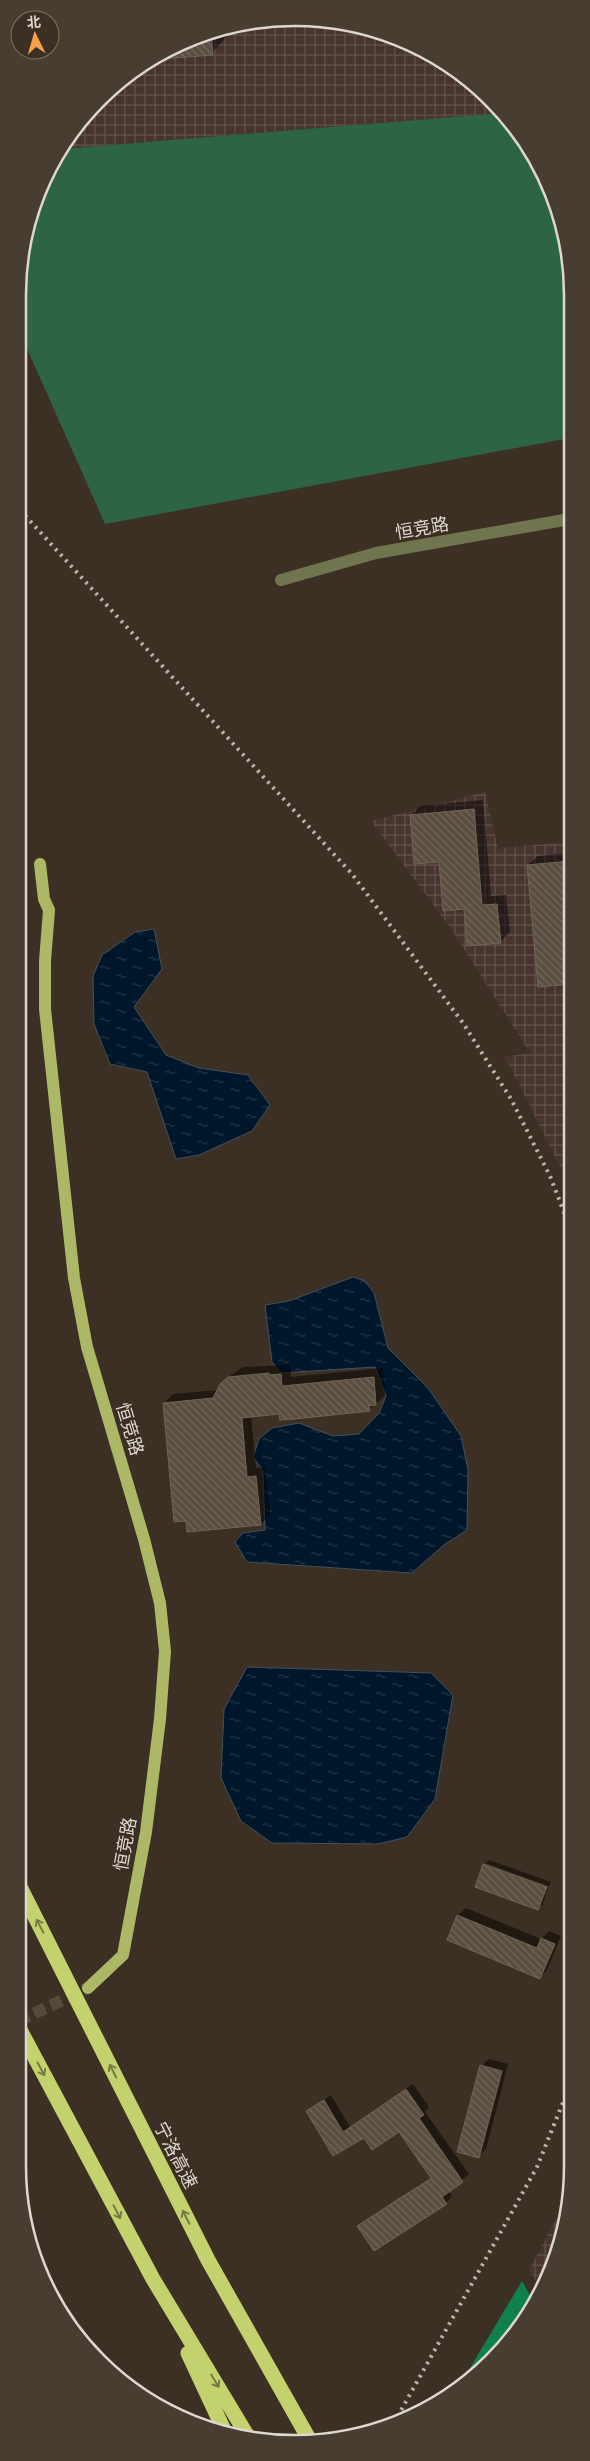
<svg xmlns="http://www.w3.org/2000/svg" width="590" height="2461" viewBox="0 0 590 2461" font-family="Raleway,'Noto Sans SC',sans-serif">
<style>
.industrial{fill:url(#industrial-grid)}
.green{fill:#2d6444}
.forest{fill:url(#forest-crowns)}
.water{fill:url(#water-ripples);stroke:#43515c}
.shadow{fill:#0007}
.building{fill:url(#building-back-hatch);stroke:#716457}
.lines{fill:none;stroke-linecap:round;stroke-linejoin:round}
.minor-tunnel{stroke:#53493d;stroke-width:12;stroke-dasharray:12 6;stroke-linecap:butt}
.minor{stroke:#6f754f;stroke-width:12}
.major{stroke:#acb866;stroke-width:12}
.highway{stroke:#c4d26e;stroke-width:15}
.rail{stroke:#bcb4ab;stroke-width:4;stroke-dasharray:2.5 5;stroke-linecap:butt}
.oneway{stroke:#797945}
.labels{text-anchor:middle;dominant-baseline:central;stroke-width:4;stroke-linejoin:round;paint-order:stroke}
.street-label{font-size:18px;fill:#ded7cf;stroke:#3b3023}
.rim{fill:none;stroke:#ded7cf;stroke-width:2.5}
</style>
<defs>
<pattern id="industrial-grid" width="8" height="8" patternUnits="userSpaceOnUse" patternTransform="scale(1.25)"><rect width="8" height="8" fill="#48342e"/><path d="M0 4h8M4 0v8" fill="none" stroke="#62514b"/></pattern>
<pattern id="forest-crowns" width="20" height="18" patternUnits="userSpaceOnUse" patternTransform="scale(1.25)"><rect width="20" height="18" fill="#0d824d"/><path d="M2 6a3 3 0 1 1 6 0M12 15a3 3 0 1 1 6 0" fill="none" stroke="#236847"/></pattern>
<pattern id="water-ripples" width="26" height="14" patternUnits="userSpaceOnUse" patternTransform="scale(1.25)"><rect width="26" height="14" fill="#00172b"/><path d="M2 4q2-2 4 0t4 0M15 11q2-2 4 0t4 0" fill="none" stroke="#253849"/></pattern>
<pattern id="building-back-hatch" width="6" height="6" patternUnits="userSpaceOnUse" patternTransform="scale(1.25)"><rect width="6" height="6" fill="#5a4e40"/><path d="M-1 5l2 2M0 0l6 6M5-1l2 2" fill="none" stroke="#71675b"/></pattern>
</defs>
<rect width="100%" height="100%" fill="#3b3023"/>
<path class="industrial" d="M332,20L418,46L491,99L502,113L61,149L126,75L223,27Z
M485,792L498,848L570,842V1186L505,1057L530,1053L452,930L371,821Z
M570,2193V2203L541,2289L529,2270Z"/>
<path class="green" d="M502,113L544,173L570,259V438L105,524L20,333V258L55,156L61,149Z"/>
<path class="forest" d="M522,2281L535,2304L464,2386L457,2390Z"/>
<path class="water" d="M154,929L162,969L134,1007L166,1055L199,1068L248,1075L270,1105L252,1131L199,1155L176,1159L147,1072L110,1064L94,1024L93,976L102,955L135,932Z
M353,1277L365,1281L374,1293L388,1348L428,1388L461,1436L468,1470L467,1530L445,1544L412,1573L247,1562L235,1542L243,1533L265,1530L263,1471L253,1457L259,1439L272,1428L299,1423L333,1436L359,1434L379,1413L386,1396L375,1367L281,1373L272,1362L265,1305L289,1301Z
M247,1667L431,1673L453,1695L435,1799L407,1837L378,1844L272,1843L241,1821L221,1778L224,1709Z"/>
<path class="shadow" d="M223,27H227V36L212,53L161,58Z
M483,800L491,896L506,895L510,932L500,942L465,907L440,861L411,815L421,806Z
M570,853V1025H567L562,983L528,865L538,856Z
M290,1365L291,1377L383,1368L385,1395L369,1410L251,1416L256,1468L265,1467L270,1514L261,1524L164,1403L173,1394L218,1390L231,1375L243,1367Z
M489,1860L551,1882L549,1886L485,1863Z
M485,1864V1866L548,1888L543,1904L538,1908L476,1886Z
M466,1908L541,1939L549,1931L561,1936L547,1970L540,1978L448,1939L458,1915Z
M489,2059L508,2064L486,2149L478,2156L481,2066Z
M413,2084L429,2107L425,2112L469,2174L448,2191L452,2196L446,2203L359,2226L432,2176L399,2130L364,2136L334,2154L308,2111L331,2095L350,2127Z"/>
<path class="building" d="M211,33L213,55L161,59L160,58Z
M474,809L482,905L497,904L501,943L467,946L464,909L443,911L439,862L414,864L410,815Z
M570,861V984L538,987L527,865Z
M269,1373L270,1375L281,1374L282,1386L374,1377L376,1405L369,1406L370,1411L295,1419L280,1420L279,1414L242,1418L247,1477L256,1476L261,1525L187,1532L186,1521L174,1522L163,1403L213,1398L220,1384L228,1377Z
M483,1864L547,1887L538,1910L475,1887Z
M457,1915L537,1948L541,1938L555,1944L540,1979L447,1940Z
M480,2065L502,2071L479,2158L457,2152Z
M406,2089L424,2115L419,2118L463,2182L442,2197L447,2204L374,2251L357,2226L431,2178L399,2132L372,2150L364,2138L333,2156L306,2111L324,2100L343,2132Z"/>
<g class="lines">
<path class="minor-tunnel" d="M18,2021L88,1988"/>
<path class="minor" d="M281,580L376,553L570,519"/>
<path class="major" d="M40,864L44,899L49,910L45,961V1009L74,1278L87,1347L144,1539L160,1603L165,1651L160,1719L146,1832L123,1955L88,1988"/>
<path class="highway" d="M18,1883L208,2260L309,2439
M18,2026L153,2279L247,2435
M188,2353L223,2428"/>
<path class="rail" d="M20,510L352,874L463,1023L511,1099L550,1176L570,1228
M394,2423L537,2167L570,2085"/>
</g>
<defs><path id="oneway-shaft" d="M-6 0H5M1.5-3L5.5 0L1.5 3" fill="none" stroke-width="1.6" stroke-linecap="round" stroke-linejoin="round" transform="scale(1.25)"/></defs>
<g class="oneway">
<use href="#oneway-shaft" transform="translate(40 1926) rotate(-117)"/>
<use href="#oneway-shaft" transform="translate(41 2069) rotate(62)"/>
<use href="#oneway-shaft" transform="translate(113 2071) rotate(-117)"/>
<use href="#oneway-shaft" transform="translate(117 2212) rotate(62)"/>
<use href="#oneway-shaft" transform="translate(186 2217) rotate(-117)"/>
<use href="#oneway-shaft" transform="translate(215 2381) rotate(59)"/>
</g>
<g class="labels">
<g class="street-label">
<text transform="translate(422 528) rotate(-10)">恒竞路</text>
<text transform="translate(130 1429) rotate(73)">恒竞路</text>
<text transform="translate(125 1844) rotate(-80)">恒竞路</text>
<text transform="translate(176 2155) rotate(63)">宁洛高速</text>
</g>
</g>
<path d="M0 0H590V2461H0ZM295 26H295A269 269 0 0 1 564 295V2166A269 269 0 0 1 295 2435H295A269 269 0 0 1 26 2166V295A269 269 0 0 1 295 26Z" fill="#483d31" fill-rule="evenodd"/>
<path class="rim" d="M295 26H295A269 269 0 0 1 564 295V2166A269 269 0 0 1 295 2435H295A269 269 0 0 1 26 2166V295A269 269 0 0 1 295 26Z"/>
<g transform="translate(35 35) rotate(355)"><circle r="24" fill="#3b3023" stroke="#7c7368"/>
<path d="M0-4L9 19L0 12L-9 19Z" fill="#f8a14a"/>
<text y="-8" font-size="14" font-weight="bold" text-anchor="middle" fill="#ded7cf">北</text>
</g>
</svg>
